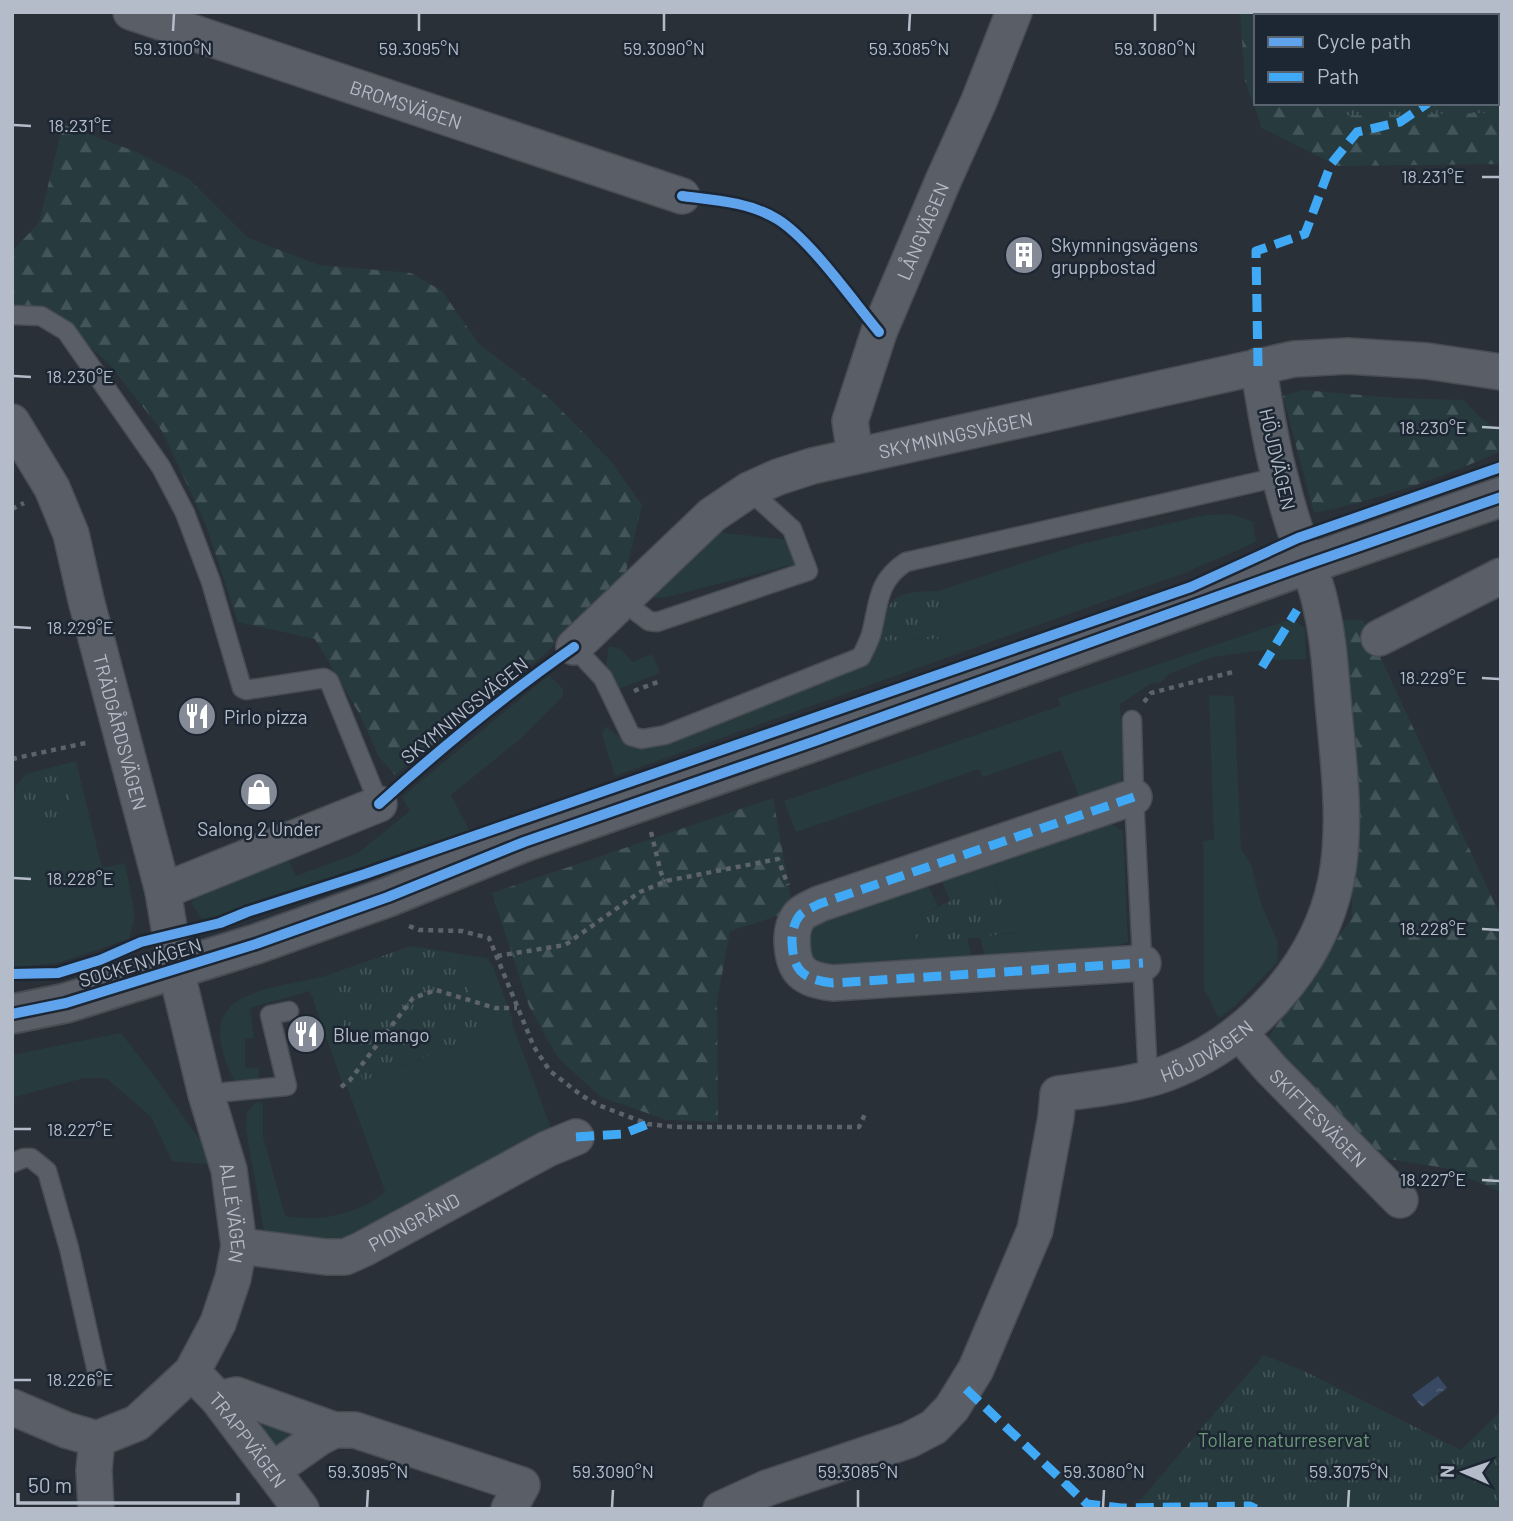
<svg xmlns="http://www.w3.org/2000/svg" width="1513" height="1521" viewBox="0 0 1513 1521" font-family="Barlow,sans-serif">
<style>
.grass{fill:#273a3e}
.forest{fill:url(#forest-firs);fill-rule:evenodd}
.park{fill:url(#park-tufts)}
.water{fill:url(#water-ripples)}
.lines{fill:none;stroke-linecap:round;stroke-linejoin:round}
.service-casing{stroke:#484c53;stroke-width:21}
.minor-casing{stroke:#484c53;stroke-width:38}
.tertiary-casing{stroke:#484c53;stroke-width:42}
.path{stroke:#5d636a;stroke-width:4.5;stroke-dasharray:5 5;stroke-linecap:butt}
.service{stroke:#5a5e66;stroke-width:18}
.minor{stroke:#5a5e66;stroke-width:35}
.tertiary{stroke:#5a5e66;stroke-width:38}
.quiet{stroke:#3fa9f5;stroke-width:9;stroke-dasharray:18 9;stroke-linecap:butt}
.cycleway-casing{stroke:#1d2633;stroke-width:15}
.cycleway{stroke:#60a3ed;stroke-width:10}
.ticks{fill:none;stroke:#b4bcc9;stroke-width:2.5}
.labels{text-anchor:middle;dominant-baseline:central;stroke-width:5;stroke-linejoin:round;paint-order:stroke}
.street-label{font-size:19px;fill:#b4bcc9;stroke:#1d2633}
.poi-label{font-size:19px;fill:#b4bcc9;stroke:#1d2633;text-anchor:start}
.park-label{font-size:19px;fill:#6b9a76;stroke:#1d2633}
.ticks-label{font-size:18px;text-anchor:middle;fill:#b4bcc9;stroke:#1d2633;stroke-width:5;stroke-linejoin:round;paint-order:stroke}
</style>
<defs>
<pattern id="forest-firs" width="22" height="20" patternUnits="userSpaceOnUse" patternTransform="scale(1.75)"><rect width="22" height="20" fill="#273a3e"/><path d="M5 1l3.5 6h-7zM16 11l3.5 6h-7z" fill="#445559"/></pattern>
<pattern id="park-tufts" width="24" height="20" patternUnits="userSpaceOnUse" patternTransform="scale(1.75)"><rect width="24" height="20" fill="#273a3e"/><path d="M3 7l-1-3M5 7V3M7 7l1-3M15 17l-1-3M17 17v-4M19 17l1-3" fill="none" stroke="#445559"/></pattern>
<pattern id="water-ripples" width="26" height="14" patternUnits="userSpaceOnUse" patternTransform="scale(1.75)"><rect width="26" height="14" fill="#384963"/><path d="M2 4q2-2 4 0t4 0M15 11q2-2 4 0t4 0" fill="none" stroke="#526178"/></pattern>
</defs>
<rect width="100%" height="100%" fill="#2a3038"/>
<path class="grass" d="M1232,514L1253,522L1256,542L1185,573L1114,598L615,776L602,735L605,726L629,744L647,748L769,699L838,677L862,665L878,641L950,638L938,591L1081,544L1206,515Z
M708,531L789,540L795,564L663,598L647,597Z
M1286,621H1295L1305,628L1306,659L1274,660L1264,650L1213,657L1169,674L1161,682L1150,684L1120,704L1123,752L1122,779L1111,791L1086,799L1079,797L1061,750L983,777L979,769L796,832L784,801L1060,706L1058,698Z
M609,646L621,649L632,662L652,654L660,673L616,690L606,665Z
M549,675L563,689V696L519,740L451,795L469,830L218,916L202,919L191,903L198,896L287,857L296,876L358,853L410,811L402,797Z
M1209,695L1234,696L1241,849L1251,864L1261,904L1278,942L1277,963L1235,1006L1219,1018L1204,989L1203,841L1214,840Z
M76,761L102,868L125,863L135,916L129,939L61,962L12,968V830L16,786L26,774Z
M1094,821L1114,826L1123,831L1128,942L1092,953L988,968L980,937L1015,933L995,882L950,901L936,867Z
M922,874L938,906L911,919L917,941L967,938L975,967L809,970L804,923Z
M460,954L487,958L493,966L513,1020L512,1023L551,1128L429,1203L326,1247L281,1239L264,1231L246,1129L247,1112L255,1103L261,1102L263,1105V1136L285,1216C295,1217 307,1219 318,1218C339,1216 371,1207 385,1191L347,1087L342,1082L310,991L250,1008L254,1038L245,1039V1067L259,1068L258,1080H234C190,991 258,992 325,976L364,1081L502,1027L471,999Z
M121,1033L156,1078L214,1160L203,1164L172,1161L151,1117L106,1078H84L12,1098V1055Z
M233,1399L306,1424L273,1451Z"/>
<path class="forest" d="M1240,12H1501V164L1338,166L1262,128L1245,81ZM1256,16H1497V103H1256Z
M63,124L136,152L189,179L248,238L319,265L411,273L442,291L479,344L548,397L610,460L642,505L624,580L539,659L395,775L379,757L359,713L315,639L238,622L206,525L162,431L110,365L60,319L12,308V251L39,223Z
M1303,390L1395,398L1464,400L1478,416L1501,432V451C1441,478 1378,500 1314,513L1283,396Z
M1334,620H1363L1501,917V1192L1445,1168L1382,1158L1265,1042L1352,918V714Z
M773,798L793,911L730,931L717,1001L718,1122L667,1120L601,1097L558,1058L529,1006L492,893Z"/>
<path class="park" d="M1326,12H1501V131L1487,113L1327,116V103H1497V16H1326Z
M938,591L950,638L878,641C889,596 891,592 938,591Z
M22 799a24 24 0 1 1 48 0a24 24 0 1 1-48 0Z
M994,881L1016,932L974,938L917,941L911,919Z
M411,946L460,954L471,999L503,1027L363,1081L325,976Z
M1264,1355L1306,1372L1461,1450L1501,1411V1509H1133Z"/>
<path class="water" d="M1438,1376L1447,1388L1422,1407L1412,1395Z"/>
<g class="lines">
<defs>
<path id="service" d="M12,315L41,316L66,331L161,467L185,513L211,582L242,688L246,690L324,678L329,681L379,804
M621,600L649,621L657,622L808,571L792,529L749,490
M574,647L603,678L631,736L642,739L665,735L861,657C865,649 870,640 872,631C879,601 878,580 906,562L1279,477
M1132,720L1134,797L1148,1078
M206,1094L287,1086L270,1015L289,1011
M12,1163L24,1158H31L47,1171L69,1248L98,1376"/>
<g id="minor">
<path id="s1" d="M131,12L682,196"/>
<path id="s2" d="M12,422L52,488L71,534L86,600L163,891L176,970L206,1094L229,1170L239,1246L233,1278L218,1323L192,1372L137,1423L97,1439L66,1430L12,1407"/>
<path id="s3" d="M855,455L850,421L879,332L943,181L979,101L1014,12"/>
<path d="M1379,638L1501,576"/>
<path id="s4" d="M574,647L712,515L749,490L778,477L812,466L1294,359L1348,356L1427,361L1501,372"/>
<path d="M1134,797L819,904C814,907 805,910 800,915C794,922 792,933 792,941C793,972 803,979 833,983L1143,963"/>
<path d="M163,891L379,804"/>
<path id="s5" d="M1239,1032L1271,1069L1400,1200"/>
<path id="s6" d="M239,1246L326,1257H345L363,1249L547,1149L576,1137"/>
<path id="s7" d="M192,1372L218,1399L301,1509"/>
<path d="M218,1399L236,1395L334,1430"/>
<path d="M273,1470L320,1437L334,1430H355L522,1485L509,1509"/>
<path d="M96,1509L94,1470L97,1439"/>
<path id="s8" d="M721,1509L767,1488L909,1440L934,1427L952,1408L976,1369L1035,1230L1056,1117L1058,1094C1092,1089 1135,1085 1167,1073C1248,1042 1318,968 1336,881C1346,831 1340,774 1335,723C1331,684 1330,644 1321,607C1317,584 1307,563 1299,541C1292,522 1286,501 1281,481C1270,444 1265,404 1258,366"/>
</g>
<path id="tertiary" d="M12,1014L66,1003L256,944L388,897L524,842L818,740L1308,564L1501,497"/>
</defs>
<use href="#service" class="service-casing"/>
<use href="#minor" class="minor-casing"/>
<use href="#tertiary" class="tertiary-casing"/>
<path class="path" d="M12,509L24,503
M634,691L660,681
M1144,702L1151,693L1233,672
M12,759L90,742
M651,832L661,873L666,881
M409,926L419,930L462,931L489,938L534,1047L550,1071L581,1095L598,1105L648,1124L675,1127H859L865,1114
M497,956L565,945L640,892L666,881L778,859L788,885
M341,1087L350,1080L413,998L436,990L495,1008H517"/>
<use href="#service" class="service"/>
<use href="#minor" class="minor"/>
<use href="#tertiary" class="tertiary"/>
<path class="quiet" d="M1459,16L1460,12
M1258,366L1256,251L1305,234L1331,164L1357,132L1400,122L1428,103
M1262,667L1297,610
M1134,797L819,904C814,907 805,910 800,915C794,922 792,933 792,941C793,972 803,979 833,983L1143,963
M576,1137L623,1134L648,1124
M966,1389L1087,1504L1121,1508L1250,1506L1256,1509"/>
<defs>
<path id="cycleway" d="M682,196C714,200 749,202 777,219C810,239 853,301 879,332
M379,804C441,748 505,695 574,647
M12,974L58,973L100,960L141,942L220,923L247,912L365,874L1191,587L1298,538L1501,467
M12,1014L66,1003L256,944L388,897L524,842L818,740L1308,564L1501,497"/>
</defs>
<use href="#cycleway" class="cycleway-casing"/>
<use href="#cycleway" class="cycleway"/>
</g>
<path class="ticks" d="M173,31L174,14M419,31V14M664,31V14M909,31L910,14M1155,31V14M14,125L31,126M1482,177H1499M14,376L31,377M1482,427L1499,428M14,627L31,628M1482,678L1499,679M14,878L31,879M1482,929L1499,930M14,1129H31M1482,1180L1499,1181M14,1380H31M367,1507L368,1490M612,1507L613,1490M858,1507V1490M1103,1507L1104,1490M1348,1507L1349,1490"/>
<defs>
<symbol id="building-disc" viewBox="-11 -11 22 22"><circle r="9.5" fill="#848b96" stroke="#1d2633"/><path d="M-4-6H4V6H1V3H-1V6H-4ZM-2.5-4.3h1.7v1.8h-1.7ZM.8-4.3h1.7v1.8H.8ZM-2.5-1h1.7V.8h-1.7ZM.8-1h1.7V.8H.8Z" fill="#fff"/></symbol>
<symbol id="restaurant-disc" viewBox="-11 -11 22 22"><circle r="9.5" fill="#848b96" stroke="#1d2633"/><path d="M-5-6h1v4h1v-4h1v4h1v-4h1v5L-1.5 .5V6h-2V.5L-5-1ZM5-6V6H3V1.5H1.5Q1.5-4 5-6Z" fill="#fff"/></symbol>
<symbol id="shop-disc" viewBox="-11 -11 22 22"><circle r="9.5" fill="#848b96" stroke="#1d2633"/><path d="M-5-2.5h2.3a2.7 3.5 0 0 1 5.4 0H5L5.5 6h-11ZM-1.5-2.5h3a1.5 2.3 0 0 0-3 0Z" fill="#fff"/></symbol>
</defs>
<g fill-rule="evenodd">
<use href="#building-disc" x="1002" y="233" width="44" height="44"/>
<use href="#restaurant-disc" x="175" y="694" width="44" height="44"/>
<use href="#shop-disc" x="237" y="770" width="44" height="44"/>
<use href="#restaurant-disc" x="284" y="1012" width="44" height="44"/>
</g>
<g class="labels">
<g class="street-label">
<text stroke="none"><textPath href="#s1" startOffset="290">BROMSVÄGEN</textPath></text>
<text stroke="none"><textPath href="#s3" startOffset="238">LÅNGVÄGEN</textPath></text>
<text stroke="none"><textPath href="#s4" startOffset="450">SKYMNINGSVÄGEN</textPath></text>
<text transform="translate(1278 459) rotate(77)">HÖJDVÄGEN</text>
<text transform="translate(464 710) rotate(-39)">SKYMNINGSVÄGEN</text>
<text stroke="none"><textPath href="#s2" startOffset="331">TRÄDGÅRDSVÄGEN</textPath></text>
<text transform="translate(140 962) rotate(-17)">SOCKENVÄGEN</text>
<text stroke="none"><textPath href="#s8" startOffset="746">HÖJDVÄGEN</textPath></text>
<text stroke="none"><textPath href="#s5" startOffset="117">SKIFTESVÄGEN</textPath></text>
<text stroke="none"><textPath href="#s2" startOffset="826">ALLÉVÄGEN</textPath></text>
<text stroke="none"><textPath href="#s6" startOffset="184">PIONGRÄND</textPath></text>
<text stroke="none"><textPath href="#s7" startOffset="88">TRAPPVÄGEN</textPath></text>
</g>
<g class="poi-label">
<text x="1051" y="244">Skymningsvägens<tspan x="1051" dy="22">gruppbostad</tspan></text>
<text x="224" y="716">Pirlo pizza</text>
<text x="259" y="828" text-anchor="middle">Salong 2 Under</text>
<text x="333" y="1034">Blue mango</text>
</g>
<g class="park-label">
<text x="1284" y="1439">Tollare naturreservat</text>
</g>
</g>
<g class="ticks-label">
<text x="173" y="55">59.3100°N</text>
<text x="419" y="55">59.3095°N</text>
<text x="664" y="55">59.3090°N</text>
<text x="909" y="55">59.3085°N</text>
<text x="1155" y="55">59.3080°N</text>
<text x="80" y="132">18.231°E</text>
<text x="1433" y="183">18.231°E</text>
<text x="80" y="383">18.230°E</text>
<text x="1433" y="434">18.230°E</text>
<text x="80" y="634">18.229°E</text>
<text x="1433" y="684">18.229°E</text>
<text x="80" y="885">18.228°E</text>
<text x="1433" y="935">18.228°E</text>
<text x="80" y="1136">18.227°E</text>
<text x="1433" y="1186">18.227°E</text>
<text x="80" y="1386">18.226°E</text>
<text x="368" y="1478">59.3095°N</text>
<text x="613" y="1478">59.3090°N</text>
<text x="858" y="1478">59.3085°N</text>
<text x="1104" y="1478">59.3080°N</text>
<text x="1349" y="1478">59.3075°N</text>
</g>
<rect width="1513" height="1521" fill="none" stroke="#b4bcc9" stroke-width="28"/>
<rect x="1254" y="14" width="245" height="91" fill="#1d2633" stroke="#59626f" stroke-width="2"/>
<rect x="1268" y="37" width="35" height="10" fill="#60a3ed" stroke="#59626f" stroke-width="2"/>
<text x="1317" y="49" font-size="21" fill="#b4bcc9">Cycle path</text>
<rect x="1268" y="72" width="35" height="10" fill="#3fa9f5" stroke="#59626f" stroke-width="2"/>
<text x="1317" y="84" font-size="21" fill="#b4bcc9">Path</text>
<g transform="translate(1464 1472) rotate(272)" stroke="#1d2633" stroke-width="5" paint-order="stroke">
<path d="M0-5L12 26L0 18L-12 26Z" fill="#b4bcc9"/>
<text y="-10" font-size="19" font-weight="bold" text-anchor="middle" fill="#b4bcc9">N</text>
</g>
<path d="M18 1493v10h220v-10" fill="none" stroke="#b4bcc9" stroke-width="3.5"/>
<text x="28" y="1493" font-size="21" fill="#b4bcc9" stroke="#1d2633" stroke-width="5" paint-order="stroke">50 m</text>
</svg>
